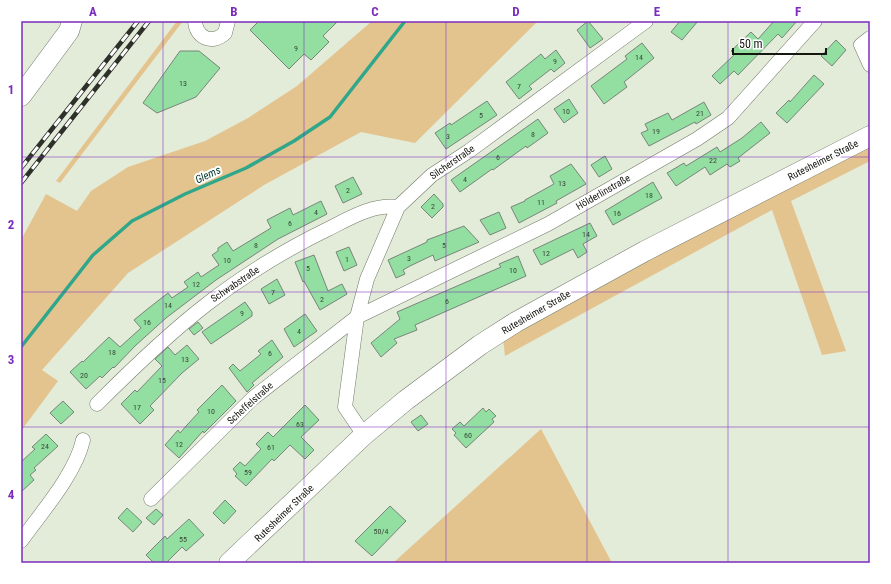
<svg xmlns="http://www.w3.org/2000/svg" width="891" height="584" viewBox="0 0 891 584" font-family="'Roboto Condensed',sans-serif">
<style>
.green{fill:#e4c48e}
.lines{fill:none;stroke-linecap:round;stroke-linejoin:round}
.stream{stroke:#30a78a;stroke-width:3.5}
.building{fill:#93dea1;stroke:#778679}
.street-casing{stroke:#717869;stroke-width:15}
.secondary-casing{stroke:#717869;stroke-width:21}
.street{stroke:#fff;stroke-width:14}
.secondary{stroke:#fff;stroke-width:20}
.rail-casing{stroke:#2e3129;stroke-width:4.5}
.rail{stroke:#fff;stroke-width:3;stroke-dasharray:9;stroke-linecap:butt}
.grid{fill:none;stroke:#7b2cbf;stroke-width:1;stroke-opacity:0.55}
.labels{text-anchor:middle;dominant-baseline:central;stroke-width:4;stroke-linejoin:round;paint-order:stroke}
.number-label{font-size:8px;fill:#344935}
.street-label{font-size:10px;fill:#151711;stroke:#fff}
.water-label{font-size:11px;font-style:italic;fill:#00362a;stroke:#fff}
.neatline{fill:none;stroke:#7b2cbf;stroke-width:1.5}
.grid-label{font-size:13px;text-anchor:middle;font-weight:bold;fill:#7b2cbf}
</style>
<rect width="100%" height="100%" fill="#e3ebd9"/>
<path class="green" d="M177,21H183L60,183L56,181Z
M372,21H538L415,143L361,132L264,185L128,273L42,370L58,381L21,431V240L46,194L77,211L91,191L128,167L205,141L248,118L297,86Z
M870,143V161L791,201L846,351L822,355L772,210L505,356L503,338L566,301Z
M541,429L612,563H393Z"/>
<g class="lines">
<path class="stream" d="M21,347L93,255L132,221L185,194L246,168L294,141L330,117L405,21"/>
</g>
<path class="building" d="M259,21H338L323,36L329,42L311,60L304,54L289,69L250,30Z
M588,21L603,39L590,48L577,30Z
M680,21H698L682,40L671,32Z
M774,21H797L782,38L778,34L738,75L734,71L720,84L712,76L735,54L731,51L751,32L758,39Z
M836,40L846,50L832,66L821,56Z
M642,43L654,58L624,82L627,87L604,104L591,86L627,59L625,56Z
M556,50L565,63L554,72L551,69L529,86L532,89L519,99L506,82L541,54L545,59Z
M180,51H199L220,68L196,97L157,113L143,103Z
M814,75L824,84L787,123L776,113L789,100L790,102Z
M569,99L578,113L564,123L554,109Z
M487,101L497,115L446,149L435,133L450,123L451,125Z
M704,102L711,115L696,124L695,122L649,146L641,133L648,130L645,124L668,113L672,120Z
M538,119L548,133L527,148L526,146L493,170L492,169L460,192L451,180Z
M761,122L770,133L738,158L740,161L730,167L727,164L710,175L705,167L676,186L667,173L684,163L686,166L717,147L720,152L742,138Z
M605,156L612,169L599,177L591,165Z
M571,164L586,184L556,201L557,203L519,223L511,207L525,201V200L554,184L550,176Z
M353,177L362,194L343,203L335,186Z
M653,182L662,198L613,225L605,211Z
M434,194L443,204V207L432,218L421,207Z
M321,201L327,214L278,239L216,280L166,318L135,346L114,368L113,367L102,378L100,376L86,389L70,372L82,361L83,362L109,337L120,347L141,328L134,320L145,311L168,293L172,298L188,287L184,282L198,272L201,277L219,265L212,255L218,251V248L227,242L233,251L271,228L267,220L290,208L293,215Z
M499,212L506,228L490,235L480,220Z
M590,223L597,236L583,244L587,252L578,258L573,249L541,265L533,250Z
M464,226L479,242L435,261L433,255L410,266L403,270L405,274L396,278L388,260L427,242V240Z
M349,247L357,265L344,271L336,252Z
M314,255L328,291L342,284L347,294L320,310L304,281L303,282L295,262Z
M518,256L526,276L415,325L417,330L394,339L397,343L381,357L371,343L400,319L397,312L501,267L499,264Z
M277,279L285,295L269,304L261,289Z
M245,302L252,312V316L211,344L202,332Z
M305,314L317,331L294,347L284,329Z
M198,322L203,328L194,335L189,329Z
M272,340L283,357L252,383L254,385L247,392L229,368L233,364L240,371L261,354L258,351Z
M187,345L199,359L182,373L150,406L154,410L140,424L121,404L135,390L137,392L162,366L155,359L168,347L175,355Z
M222,385L236,401L204,433L203,431L179,458L165,445L178,430L180,433L187,425L199,412L197,410Z
M63,401L74,412L61,424L50,413Z
M305,405L319,420L301,437L314,450L305,459L290,445L274,461L272,459L246,486L235,476L237,474L233,469L240,462L245,466L261,449L256,444L268,432L273,437Z
M483,408L486,412L489,409L496,416L492,419L494,422L466,448L454,435L456,433L452,429L460,422L464,426Z
M421,415L428,424L418,431L411,422Z
M46,434L58,446L34,468L36,470L30,475L34,480L21,492V462L35,449L32,447Z
M225,500L236,511L224,524L213,513Z
M390,506L406,521L372,556L355,541Z
M127,508L142,522L133,532L118,518Z
M156,509L163,515L154,525L146,518Z
M189,519L204,535L186,551L182,547L166,563H154L146,555L165,536L167,539Z"/>
<g class="lines">
<defs>
<path id="street" d="M195,21C196,38 212,45 225,33L228,21
M870,38L861,45L870,65
M97,404C132,369 168,334 207,304C244,275 285,250 328,229C350,218 373,204 398,207
M364,435L345,407L357,317L367,279L398,207L432,175L469,151L646,21
M151,499L253,398L357,317L548,224L697,139L728,118L815,21
M21,541C41,513 76,473 83,440"/>
<path id="secondary" d="M21,96L69,31L72,21
M229,563L364,435L406,400L480,345L516,322L645,251L870,136"/>
</defs>
<use href="#street" class="street-casing"/>
<use href="#secondary" class="secondary-casing"/>
<use href="#street" class="street"/>
<use href="#secondary" class="secondary"/>
<defs>
<path id="rail" d="M21,168L138,21
M21,183L149,21"/>
</defs>
<use href="#rail" class="rail-casing"/>
<use href="#rail" class="rail"/>
</g>
<path class="grid" d="M163,21V563M304,21V563M446,21V563M587,21V563M728,21V563M21,157H870M21,292H870M21,427H870"/>
<g class="labels">
<g class="number-label">
<text x="296" y="48">9</text>
<text x="639" y="57">14</text>
<text x="555" y="61">9</text>
<text x="183" y="83">13</text>
<text x="519" y="86">7</text>
<text x="566" y="111">10</text>
<text x="700" y="113">21</text>
<text x="481" y="115">5</text>
<text x="656" y="131">19</text>
<text x="533" y="134">8</text>
<text x="448" y="136">3</text>
<text x="498" y="157">6</text>
<text x="713" y="160">22</text>
<text x="465" y="179">4</text>
<text x="562" y="183">13</text>
<text x="348" y="190">2</text>
<text x="649" y="195">18</text>
<text x="541" y="202">11</text>
<text x="433" y="206">2</text>
<text x="316" y="212">4</text>
<text x="617" y="213">16</text>
<text x="290" y="223">6</text>
<text x="586" y="234">14</text>
<text x="256" y="245">8</text>
<text x="444" y="245">5</text>
<text x="546" y="253">12</text>
<text x="409" y="258">3</text>
<text x="347" y="259">1</text>
<text x="227" y="260">10</text>
<text x="308" y="268">5</text>
<text x="513" y="270">10</text>
<text x="196" y="284">12</text>
<text x="273" y="292">7</text>
<text x="322" y="299">2</text>
<text x="447" y="301">6</text>
<text x="168" y="305">14</text>
<text x="242" y="313">9</text>
<text x="147" y="322">16</text>
<text x="299" y="331">4</text>
<text x="112" y="352">18</text>
<text x="270" y="353">6</text>
<text x="185" y="359">13</text>
<text x="84" y="375">20</text>
<text x="162" y="380">15</text>
<text x="137" y="407">17</text>
<text x="211" y="411">10</text>
<text x="300" y="424">63</text>
<text x="468" y="435">60</text>
<text x="179" y="444">12</text>
<text x="45" y="446">24</text>
<text x="271" y="447">61</text>
<text x="248" y="472">59</text>
<text x="381" y="531">50/4</text>
<text x="183" y="539">55</text>
</g>
<g class="street-label">
<text transform="translate(823 160) rotate(-27)">Rutesheimer Straße</text>
<text transform="translate(452 162) rotate(-35)">Silcherstraße</text>
<text transform="translate(603 192) rotate(-30)">Hölderlinstraße</text>
<text transform="translate(235 284) rotate(-34)">Schwabstraße</text>
<text transform="translate(536 312) rotate(-30)">Rutesheimer Straße</text>
<text transform="translate(250 403) rotate(-42)">Scheffelstraße</text>
<text transform="translate(284 513) rotate(-44)">Rutesheimer Straße</text>
</g>
<g class="water-label">
<text transform="translate(208 175) rotate(-25)">Glems</text>
</g>
</g>
<rect width="891" height="584" fill="none" stroke="#ffffff" stroke-width="44"/>
<path d="M733 48v6h93v-6" fill="none" stroke="#151711" stroke-width="2"/>
<text x="739" y="48" font-size="12" fill="#151711" stroke="#ffffff" stroke-width="3" paint-order="stroke">50 m</text>
<rect x="22" y="22" width="847" height="540" class="neatline"/>
<g class="grid-label">
<text x="93" y="16">A</text>
<text x="234" y="16">B</text>
<text x="375" y="16">C</text>
<text x="516" y="16">D</text>
<text x="657" y="16">E</text>
<text x="798" y="16">F</text>
<text x="11" y="94">1</text>
<text x="11" y="229">2</text>
<text x="11" y="364">3</text>
<text x="11" y="499">4</text>
</g>
</svg>
